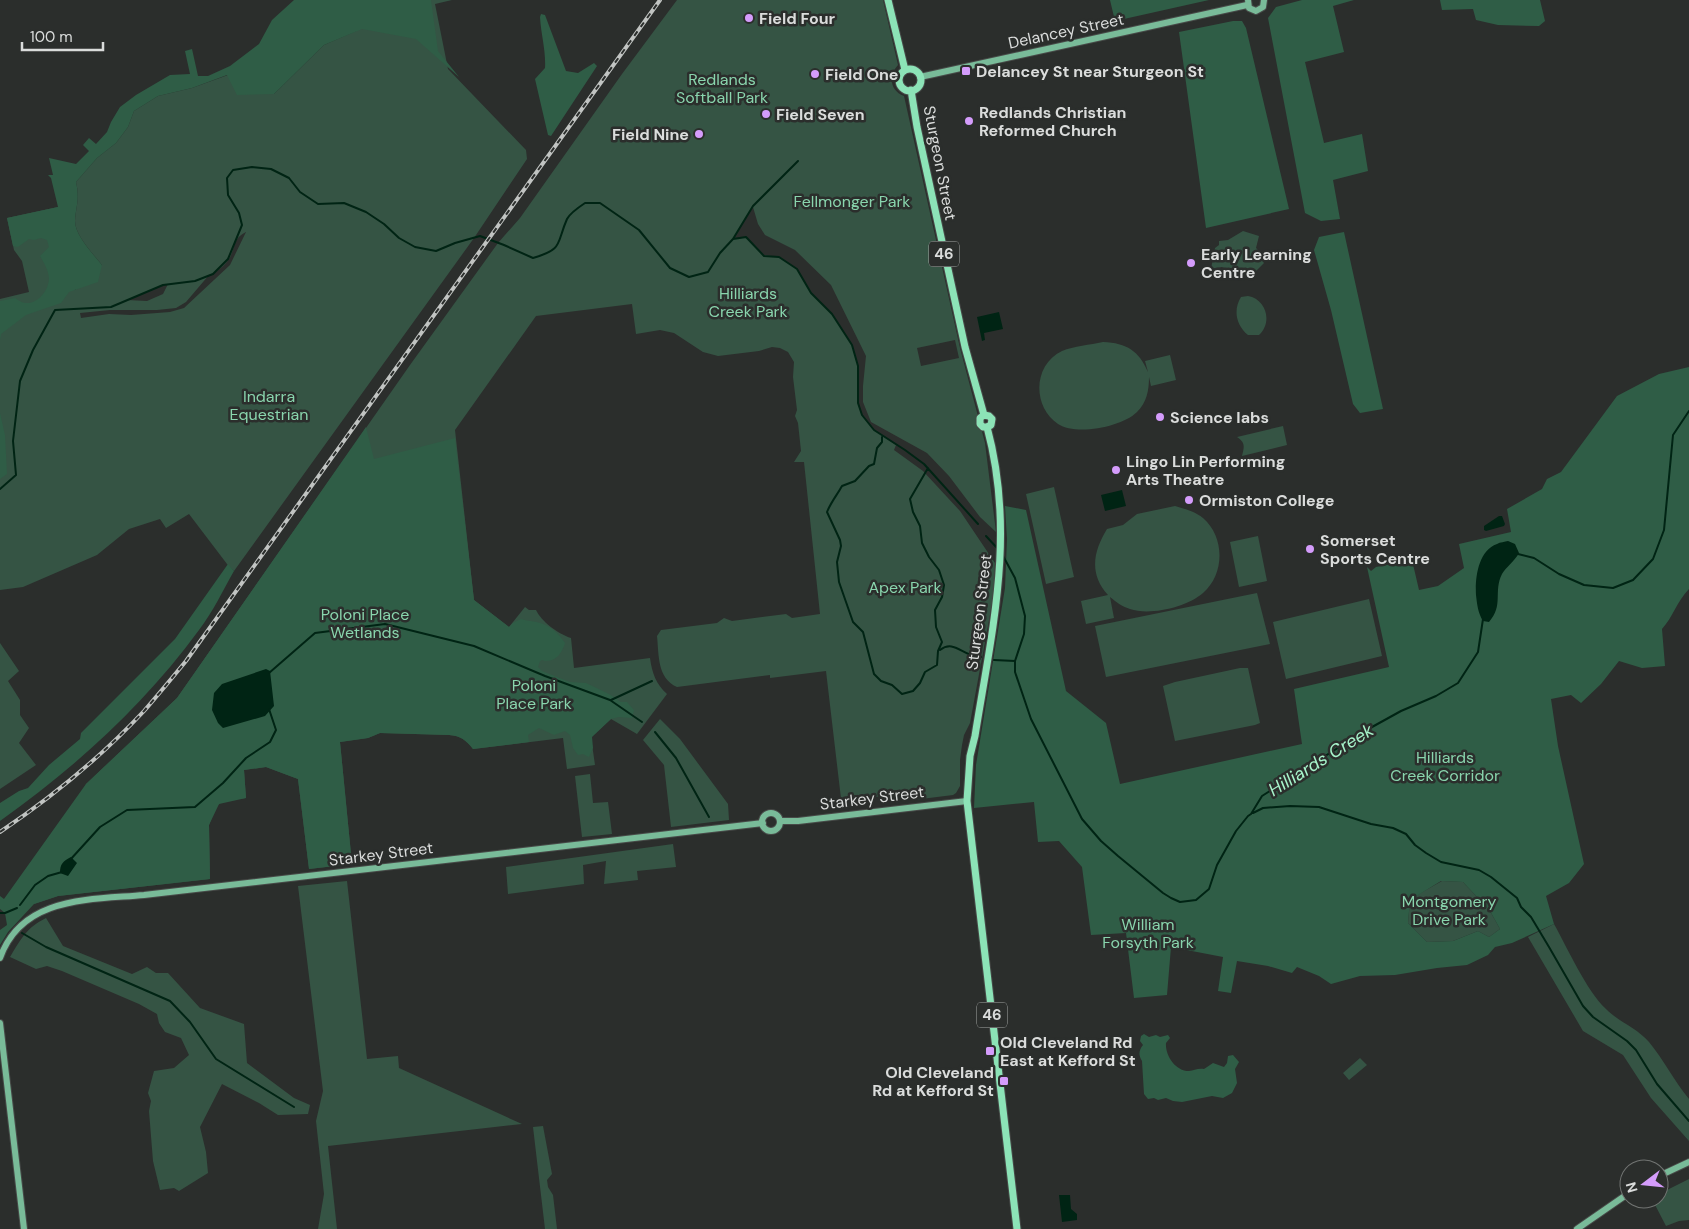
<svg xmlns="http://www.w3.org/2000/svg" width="1689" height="1229" viewBox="0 0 1689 1229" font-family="'DM Sans',sans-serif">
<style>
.green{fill:#355444;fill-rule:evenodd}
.forest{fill:#2f5d46;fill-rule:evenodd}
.water{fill:#002414}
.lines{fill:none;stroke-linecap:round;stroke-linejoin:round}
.stream{stroke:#002414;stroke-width:2}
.secondary-casing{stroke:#474a48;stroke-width:8}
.primary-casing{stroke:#474a48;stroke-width:9}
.secondary{stroke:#79bb99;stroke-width:6}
.primary{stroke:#8ce3b7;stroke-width:7}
.rail-casing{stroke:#c1c4c2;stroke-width:4}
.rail{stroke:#2b2e2c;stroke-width:2;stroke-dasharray:5.5;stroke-linecap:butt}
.poi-dot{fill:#d49cfb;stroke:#2b2e2c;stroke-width:2}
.labels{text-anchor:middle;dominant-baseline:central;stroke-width:5;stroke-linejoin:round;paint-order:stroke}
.shield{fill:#2b2e2c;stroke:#a6a8a6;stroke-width:1}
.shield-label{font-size:15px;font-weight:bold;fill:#dadcdb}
.poi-label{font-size:16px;font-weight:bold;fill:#dadcdb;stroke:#2b2e2c;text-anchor:start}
.street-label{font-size:16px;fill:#dadcdb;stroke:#2b2e2c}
.park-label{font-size:16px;fill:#89d5ad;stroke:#2b2e2c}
.water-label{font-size:18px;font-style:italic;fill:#a7f4cb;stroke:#2b2e2c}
</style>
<rect width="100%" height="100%" fill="#2b2e2c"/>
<path class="green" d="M349,0H452L435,4L448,69L526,150L527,159L474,238L234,571L227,564L189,514L166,528L160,519L129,529L97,555L23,587L0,590V299L29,292L22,261L14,250L7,218L58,207L75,290L102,265C93,254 75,235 75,221C76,205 80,199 76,182L97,158L116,143L128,127L134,111L158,96L192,88L228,75L274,94L324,45L356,31ZM246,232L230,265L184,308L170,312L131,315L109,314L81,318L80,313L110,310H157L176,308L186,302L209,275C216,273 225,265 229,259C236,247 232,239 246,232ZM168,284L163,294L147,301L127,300L163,285Z
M677,0H883L898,65C888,76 890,91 904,96L960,348L985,443L996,532L980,517L949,476L927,453L871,422L863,402V386L866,356L831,285L795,250L765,235L758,224L753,207L733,239L746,237L764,255L779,257L797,269L811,293L832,314L852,345L858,366V403L862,415L874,430L896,445L894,450L923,471L960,511L995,563L994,593L970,723L964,735L962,745L960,760V786L956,793L953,795L913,800L912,793L857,799L858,806L842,807L826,671L770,678V675L677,687C657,678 659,655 657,636L661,630L717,623L724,618L732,621L786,614L792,618L820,614L804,462H794L801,451L798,423L795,416L797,410L793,377L794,362L788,352L780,348L772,347L759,351L718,356L703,352L674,333L660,330L636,334L632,304L536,316L455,430L474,600L509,627L525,607L529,610H536C541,621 558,634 571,638L574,668L650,658C652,673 656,684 667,694L637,734L611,719L591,737L595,765L567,769L563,738L473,749C466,740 461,736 449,735L380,733L368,738L340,742L352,864L309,869L298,779L266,767L244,770L246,798L224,801L219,804L216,807L209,825L210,879L58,896L34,904L86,784L177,698L410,365L498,243L520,218L622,74ZM955,340L959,358L921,366L917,348Z
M1243,231L1259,236L1256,248L1263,255L1260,257L1264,263L1255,272L1241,269L1229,271L1222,267L1211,269L1215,248L1219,245V241L1228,240Z
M1248,296C1266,299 1273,322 1259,335H1248C1236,325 1233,310 1241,297Z
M1103,342C1127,343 1139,351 1148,372L1145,361L1170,355L1176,380L1151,386L1149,377C1149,390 1147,402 1137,412C1122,427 1076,436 1058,424C1032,406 1033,365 1062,351C1074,346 1090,345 1103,342Z
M1283,426L1287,445L1242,456C1244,447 1246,443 1237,437Z
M1054,487L1074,577L1046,584L1026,494Z
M1175,506C1185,509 1194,511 1203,518C1225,537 1225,574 1203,593C1187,607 1150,616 1130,609C1123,607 1116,602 1110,597L1114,618L1086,624L1081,601L1108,595C1089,574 1093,552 1107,529L1123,525L1137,514Z
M1258,536L1267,581L1239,587L1230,542Z
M1257,593L1270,644L1106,677L1095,626Z
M1369,599L1382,656L1286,679L1273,622Z
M0,643L19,671L8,681L20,700V715L29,728L19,743L36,765L0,789Z
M1240,668H1248L1260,723L1255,725L1175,741L1163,686L1175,682Z
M660,719L680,739L728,804L729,820L671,827L664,765L643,740Z
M590,774L593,803L608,802L612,834L582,837L575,776Z
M673,844L676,867L637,871L638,880L604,884L606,861L583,865L584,884L508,894L506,867Z
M347,881L367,1059L398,1056L399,1068L522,1124L328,1146L337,1229H318L324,1194L316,1121L323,1091L298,886Z
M1442,881L1463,882L1490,911L1500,929L1489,937L1478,931L1453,941L1427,942L1408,923L1410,899Z
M46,918L63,946L132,974L147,967L156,973H168L200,1008L244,1024L247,1063L294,1098L310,1105L308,1114L278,1115L259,1103L222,1084L200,1127L206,1152L208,1173L179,1191L174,1188L160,1190L153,1161L149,1111L151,1101L148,1093L154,1071L174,1068L189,1055L181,1038L165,1032L159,1023L157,1014L139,1004L62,971L47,966L36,969L10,957C21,939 26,928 46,918Z
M1554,924C1568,949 1586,990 1606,1009C1619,1022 1637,1028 1649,1042C1664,1060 1674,1081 1689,1099V1141L1651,1098L1623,1055L1583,1031L1528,937Z
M1360,1058L1367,1065L1349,1080L1343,1073Z
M543,1126L552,1174L547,1180L548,1187L553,1195L557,1229H545L533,1127Z
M1689,1179V1220L1679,1221L1666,1226L1652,1199H1659V1194Z"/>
<path class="forest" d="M294,0H431L438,51L459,77L416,39L362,29L324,45L274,94L237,95L227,75L192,88L158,96L134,111L128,127L116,143L97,158L76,182C80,200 76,205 75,221C75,235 93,254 102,265L98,282L69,292L61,303L26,315L1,334L0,340V301L15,298C18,300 22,303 26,303C38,304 49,290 49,278C48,269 44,263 40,256L49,247L47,240L41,238L34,240L29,239L18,247L13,246L7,218L58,207L51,178L48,175H53L49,158L76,164L89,151L83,145L89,138L96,144L107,132L111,122L120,107L136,95L170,75L190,74L185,51L192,49L198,76H208L230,66L259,44L272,20Z
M1110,0H1209L1115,21Z
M1302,0H1354L1333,6L1344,52L1305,62L1324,143L1362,134L1368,171L1333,180L1340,219L1321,221L1305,213L1268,18L1276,7Z
M1440,0H1540L1545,21L1539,26L1498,25L1476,20L1473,9L1442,10Z
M541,14L545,15L566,71L578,73L594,63L597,66L551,136L548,135L535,79L545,68C546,50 541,35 540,17Z
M1233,21H1242L1246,28L1289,209L1206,228L1179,32Z
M1344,232L1383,409L1360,413L1353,404L1331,310L1314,250L1319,237Z
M1689,367V589C1677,601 1673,617 1662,629L1665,666L1642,668L1619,661L1601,684L1581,703L1571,695L1551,699L1558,746L1584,864L1569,883L1546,896L1554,924L1512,943L1495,947L1488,955L1467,965L1437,968L1395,975L1360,976L1331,984L1319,976L1297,967L1292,973L1268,966L1237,961L1231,993L1218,991L1223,957L1171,947L1167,995L1134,998L1126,933L1091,935L1082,867L1059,841L1038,842L1034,802L974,808L976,765L1005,588L1007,539L1005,506L1026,510L1066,691L1106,723L1120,784L1302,744L1294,689L1389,667L1367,567L1371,571L1376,567L1412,560L1419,590L1438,586L1464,568L1459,544L1511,532L1507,509L1542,489L1547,479L1561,472L1617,396L1659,374ZM1441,881L1463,882L1490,911L1500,929L1489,937L1478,931L1453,941L1427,942L1408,923L1410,900Z
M0,413L5,435L7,474L0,479Z
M366,427L374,459L455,438L474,600L509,627L513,623L521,619C527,621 534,621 540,623C551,626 559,634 565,643C562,653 555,664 542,660L540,661L538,667L542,671L570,682L586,683L609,694L621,702H627L634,710L632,718L619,717L611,719L592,737L593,748L589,757L583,754L578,755L573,748L570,735L565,731L554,735L539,728L528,735L529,742L473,749C466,740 461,736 449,735L380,733L368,738L340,742L352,864L309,869L298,779L266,767L244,770L246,798L219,804L209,825L210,879L58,896L34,904L8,932L0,945V930L7,925L5,913L0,909V896L4,899L86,784L177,698Z
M228,564L234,571C223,590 213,612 199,630C144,705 76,767 0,821V803L19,791L28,788L49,765L80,739L81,733L175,639Z
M1144,1034L1149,1037L1156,1035L1160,1037L1168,1035L1170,1038L1166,1043C1165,1055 1175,1071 1189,1071C1194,1071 1197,1068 1204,1069L1213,1063L1224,1067L1227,1063L1228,1056L1233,1055L1239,1062L1235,1069L1237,1083L1232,1093L1223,1098L1212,1096L1182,1102L1173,1101L1166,1098L1158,1100L1154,1098L1148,1099L1144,1094L1142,1061C1138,1055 1139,1050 1143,1045L1140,1041L1141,1036Z"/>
<path class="water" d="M999,312L1003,329L984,333L985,340L982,341L977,317Z
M1122,490L1126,506L1105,511L1101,495Z
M1499,516H1502L1505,524L1504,526L1486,531L1484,530V526Z
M1508,541L1515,544L1519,553C1514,562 1506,567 1502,574C1493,592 1504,605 1489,622L1483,621C1478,613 1477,604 1476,595C1475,578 1478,551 1497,544C1500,542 1505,542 1508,541Z
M266,669L270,671L274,706L265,716L223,728L218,723L212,710L214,693L222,684Z
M71,857L77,863L68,876L60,873C60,864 63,861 71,857Z
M1059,1195H1070L1071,1209L1077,1214V1220L1062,1222Z"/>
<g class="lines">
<path class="stream" d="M733,239L753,206L798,161
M882,437V442L877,448L874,464L869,466L855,481L842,486C837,495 831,502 827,512L840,540L841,546L837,562L839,582L853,622L863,632L874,674L881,681L892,685L902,694L913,691L920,683L925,672L937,665L938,651L942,642L936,627L935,610L942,597L944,585L939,570L929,557L922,543L920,526L913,512L910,499L928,468
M0,489L16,475L13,441L20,381L33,350L55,310L111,307L163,285L195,281L213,274L228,259L242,225L239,213L228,195L227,178L233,170L252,167L271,169L289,178L300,192L318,204L344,203L366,212L384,224L399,238L415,247L436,251L455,243L480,236L504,245L533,258C564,249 556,244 567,219C570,213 579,207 585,203H600L639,230L670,268L689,277L708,272L720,253L733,239L746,237L764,256L779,257L797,269L811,293L832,314L852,345L858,366V403L862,415L874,430L905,450L924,464L978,524
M986,536L998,549
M1002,554L1015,578L1025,616L1024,634L1015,661V672L1031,719L1082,819L1101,841L1118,856L1163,893L1171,898L1180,902L1196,900L1209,889L1217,865L1236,831L1248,816L1251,814L1262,796L1363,732L1401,711L1436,696L1458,683L1478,652L1483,619
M1518,554L1534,558L1559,574L1584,585L1613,588L1633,580L1653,559L1664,530L1673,435L1689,411
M940,650C952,641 959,651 971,655
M975,655L981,657
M994,660L1015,661
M269,673L315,633L385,624L474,646L545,676L610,700L642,722
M611,700L652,681
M655,732L676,758L709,817
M1253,813L1263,808L1290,806L1319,807L1371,824L1393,828L1406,834L1415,845L1426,853L1441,862L1479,870L1491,877L1517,898L1521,907L1531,917L1549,947L1583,1006L1593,1017L1627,1041L1636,1050L1657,1084L1689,1121
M70,860L100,827L127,810L195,807L223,783L246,758L270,742L276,730L269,709
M20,905L35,885L48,876L62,872
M0,913H5L17,908
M22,933L46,947L170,1001L190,1022L216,1059L294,1107"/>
<defs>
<path id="secondary" d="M1248,0L1249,8L1256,11L1263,7L1264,0
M920,77L1247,5
M762 822a9 9 0 1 1 18 0a9 9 0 1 1-18 0Z
M780,821H798L967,801
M0,958C22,896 90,900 144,895L763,823
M0,1023L24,1229
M1659,1176L1689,1162
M1577,1229L1629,1193"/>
<path id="primary" d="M888,0L905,70
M899 80a11 11 0 1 1 22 0a11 11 0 1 1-22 0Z
M911,90L917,127L965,347L984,415
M984,415L989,416L992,419L991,425L987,427
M984,415L980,418V424L983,427H987
M987,427C1016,534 992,630 975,736L970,756L967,801L1017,1229"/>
</defs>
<use href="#secondary" class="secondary-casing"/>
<use href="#primary" class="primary-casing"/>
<use href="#secondary" class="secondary"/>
<use href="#primary" class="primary"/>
<defs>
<path id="rail" d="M0,832C52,797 101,757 144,711C158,695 172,678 186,661L660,0"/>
</defs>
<use href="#rail" class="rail-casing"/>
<use href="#rail" class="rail"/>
</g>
<g class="poi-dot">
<circle cx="749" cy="18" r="5"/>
<rect x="961" y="66" width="10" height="10" rx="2.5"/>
<circle cx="815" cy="74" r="5"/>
<circle cx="766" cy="114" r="5"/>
<circle cx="969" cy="121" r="5"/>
<circle cx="699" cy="134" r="5"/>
<circle cx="1191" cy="263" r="5"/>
<circle cx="1160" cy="417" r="5"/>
<circle cx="1116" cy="470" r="5"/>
<circle cx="1189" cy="500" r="5"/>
<circle cx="1310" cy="549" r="5"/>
<rect x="985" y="1046" width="10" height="10" rx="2.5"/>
<rect x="999" y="1076" width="10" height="10" rx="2.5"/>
</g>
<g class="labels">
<g class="shield">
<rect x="929" y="241.5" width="30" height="25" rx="4"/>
<rect x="977" y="1002.5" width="30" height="25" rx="4"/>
</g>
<g class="shield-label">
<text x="944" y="254">46</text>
<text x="992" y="1015">46</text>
</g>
<g class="poi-label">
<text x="759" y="18">Field Four</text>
<text x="976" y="71">Delancey St near Sturgeon St</text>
<text x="825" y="74">Field One</text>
<text x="979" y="112">Redlands Christian<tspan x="979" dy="18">Reformed Church</tspan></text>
<text x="776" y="114">Field Seven</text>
<text x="689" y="134" text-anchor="end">Field Nine</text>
<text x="1201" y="254">Early Learning<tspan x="1201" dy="18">Centre</tspan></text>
<text x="1170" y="417">Science labs</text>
<text x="1126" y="461">Lingo Lin Performing<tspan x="1126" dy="18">Arts Theatre</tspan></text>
<text x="1199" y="500">Ormiston College</text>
<text x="1320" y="540">Somerset<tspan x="1320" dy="18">Sports Centre</tspan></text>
<text x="1000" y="1042">Old Cleveland Rd<tspan x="1000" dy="18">East at Kefford St</tspan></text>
<text x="994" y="1072" text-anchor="end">Old Cleveland<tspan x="994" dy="18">Rd at Kefford St</tspan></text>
</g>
<g class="street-label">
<text transform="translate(1066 31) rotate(-12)">Delancey Street</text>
<text transform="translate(940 163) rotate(79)">Sturgeon Street</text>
<text transform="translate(979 612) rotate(-83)">Sturgeon Street</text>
<text transform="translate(872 798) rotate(-7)">Starkey Street</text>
<text transform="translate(381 854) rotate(-7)">Starkey Street</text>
</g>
<g class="park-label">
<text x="722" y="79">Redlands<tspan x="722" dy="18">Softball Park</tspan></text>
<text x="852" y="201">Fellmonger Park</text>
<text x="748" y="293">Hilliards<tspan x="748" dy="18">Creek Park</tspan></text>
<text x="269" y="396">Indarra<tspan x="269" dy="18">Equestrian</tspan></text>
<text x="905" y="587">Apex Park</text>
<text x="365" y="614">Poloni Place<tspan x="365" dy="18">Wetlands</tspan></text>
<text x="534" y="685">Poloni<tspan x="534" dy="18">Place Park</tspan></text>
<text x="1445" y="757">Hilliards<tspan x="1445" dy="18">Creek Corridor</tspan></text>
<text x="1449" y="901">Montgomery<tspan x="1449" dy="18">Drive Park</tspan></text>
<text x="1148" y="924">William<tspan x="1148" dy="18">Forsyth Park</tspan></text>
</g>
<g class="water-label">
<text transform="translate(1321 760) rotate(-32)">Hilliards Creek</text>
</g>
</g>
<g transform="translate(1644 1184) rotate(254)"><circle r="24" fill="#2b2e2c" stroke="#717472"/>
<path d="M0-4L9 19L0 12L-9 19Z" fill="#d49cfb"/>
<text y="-8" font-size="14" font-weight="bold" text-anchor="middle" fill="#dadcdb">N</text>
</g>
<path d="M22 42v8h81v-8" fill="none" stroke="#dadcdb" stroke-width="2.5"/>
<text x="30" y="42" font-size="15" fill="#dadcdb" stroke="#2b2e2c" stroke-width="4" paint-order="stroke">100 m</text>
</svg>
